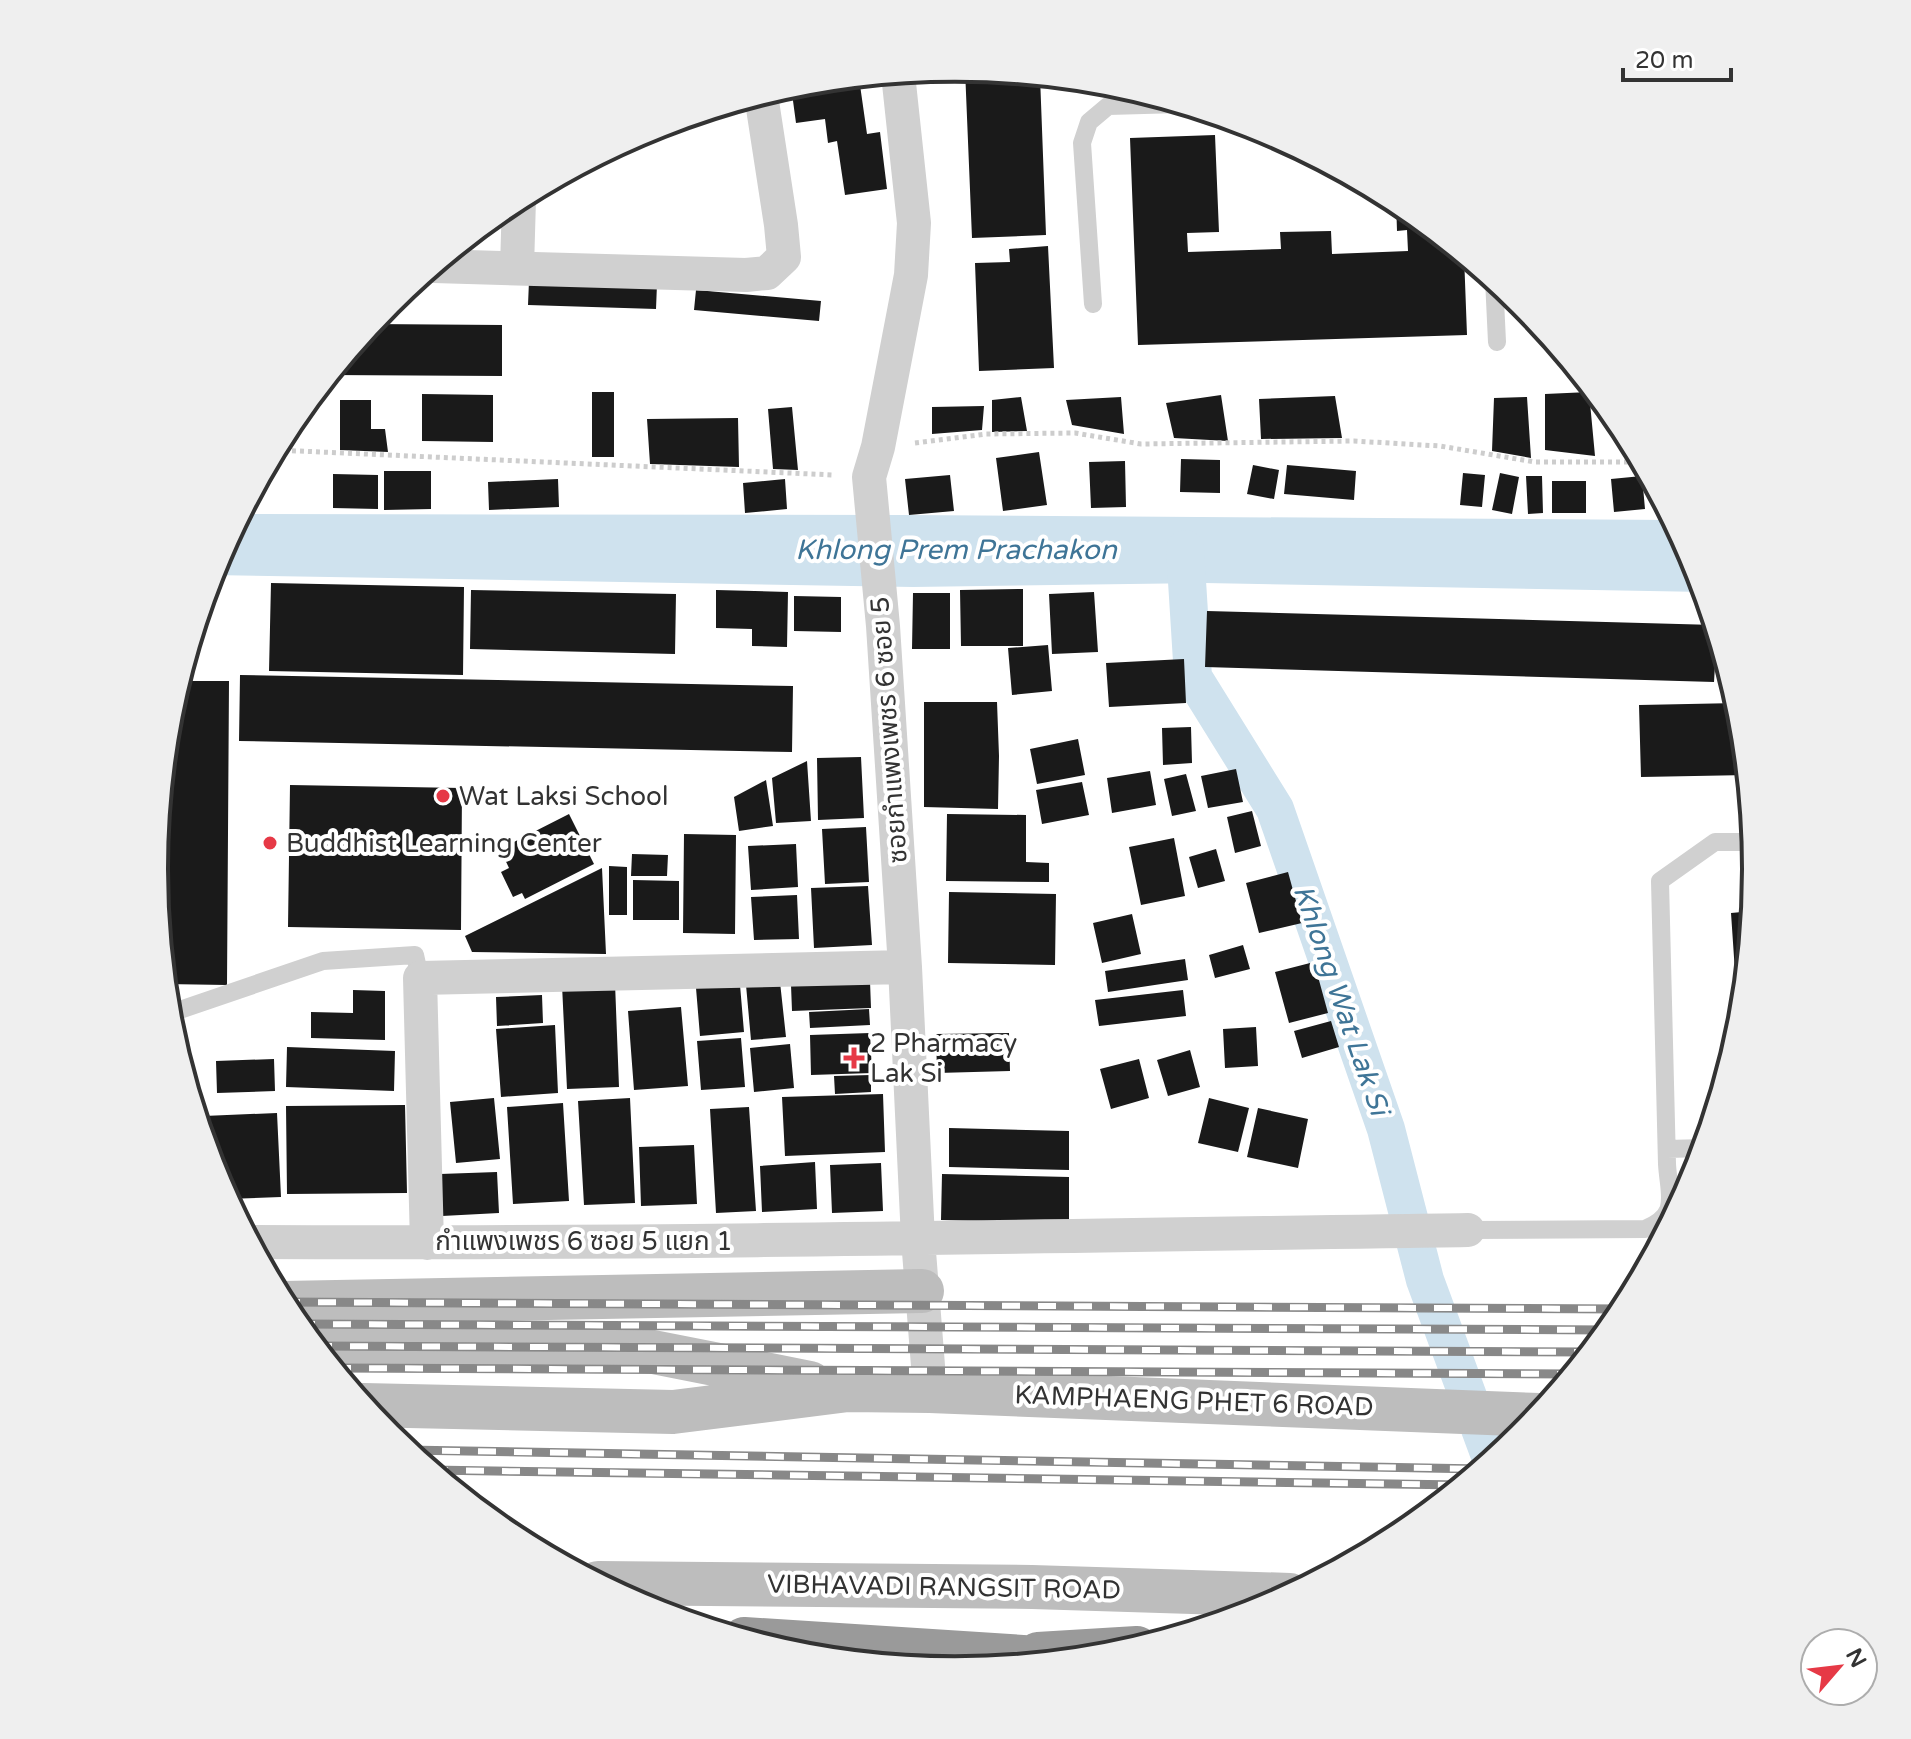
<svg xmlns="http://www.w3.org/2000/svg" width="1911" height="1739" viewBox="0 0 1911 1739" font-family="'Varela Round','Noto Sans Thai',sans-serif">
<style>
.water{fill:#cfe2ee}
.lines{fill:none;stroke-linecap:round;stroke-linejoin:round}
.canal{stroke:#cfe2ee;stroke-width:38}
.building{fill:#1a1a1a}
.path{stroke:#cdcdcd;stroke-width:5;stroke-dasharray:4 4;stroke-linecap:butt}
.lane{stroke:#d0d0d0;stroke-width:18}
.street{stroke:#d0d0d0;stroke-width:34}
.secondary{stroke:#bdbdbd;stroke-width:44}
.highway{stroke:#9a9a9a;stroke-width:44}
.rail-casing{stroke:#888;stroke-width:9}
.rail{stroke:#fff;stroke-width:6;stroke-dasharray:18;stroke-linecap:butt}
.poi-dot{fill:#e63946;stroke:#fff;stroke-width:3}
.labels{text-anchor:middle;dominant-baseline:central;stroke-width:8;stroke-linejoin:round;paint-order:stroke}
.street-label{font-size:26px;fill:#333;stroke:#fff}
.poi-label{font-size:26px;fill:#333;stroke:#fff;text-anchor:start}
.water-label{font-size:28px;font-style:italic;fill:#3f7597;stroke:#fff}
.rim{fill:none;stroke:#333;stroke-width:4}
</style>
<rect width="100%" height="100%" fill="#fff"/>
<path class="water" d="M241,514L906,515L1673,520L1696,563L1705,592L1205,583L913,587L211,575L215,562Z"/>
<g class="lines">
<path class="canal" d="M1185,549L1193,677L1275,809L1386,1129L1425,1280L1490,1456V1462"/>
</g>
<path class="building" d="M965,69L1040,76L1046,235L972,238Z
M859,78L867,134L880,132L887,189L845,195L837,141L828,143L825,119L796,123L791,86L800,83Z
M1215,135L1219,232L1187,233L1188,252L1281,249L1280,232L1331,231L1332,254L1408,251L1407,230L1397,231L1396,200L1464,255L1467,335L1138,345L1130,138Z
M506,207L505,223L487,222Z
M1048,246L1054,368L979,371L975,263L1010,262L1009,249Z
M529,281L657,284L656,309L528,305Z
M696,290L821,301L819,321L694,310Z
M371,324L502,325V376L329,375Z
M592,392H614V457H592Z
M1589,392L1595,456L1545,450V394Z
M422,394L493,395V442L422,441Z
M1221,395L1228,441L1174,438L1166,403Z
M1335,396L1342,438L1261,439L1259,399Z
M1021,397L1027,431L992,432V400Z
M1121,397L1124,434L1072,425L1066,400Z
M1527,397L1531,458L1492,451L1494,398Z
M340,400H371V429H385L388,452L340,450Z
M984,406L982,430L932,434V407Z
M792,407L798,470L773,469L768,409Z
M738,418L739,467L650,464L647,419Z
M1039,452L1047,505L1003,511L996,458Z
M1181,459L1220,460V493L1180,492Z
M1125,461L1126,507L1091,508L1089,462Z
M1253,465L1279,470L1274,499L1247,494Z
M1287,465L1356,471L1354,500L1284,494Z
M384,471H431V509L384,510Z
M1463,473L1485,475L1482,507L1460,505Z
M1500,473L1519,477L1512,514L1492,510Z
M333,474L378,475V509L333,508Z
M950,475L954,511L909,515L905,479Z
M1526,476H1542L1543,513L1528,514Z
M1642,476L1645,509L1614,512L1611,479Z
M558,479L559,507L489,510L488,482Z
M785,479L787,509L745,513L743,483Z
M1552,481H1586V513H1552Z
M1659,495H1660L1668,511H1661Z
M271,583L464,587L463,675L269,671Z
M1023,589V646H961L960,590Z
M471,590L676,594L675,654L470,649Z
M716,590L788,592L787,647L752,646V629L716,628Z
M1094,592L1098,652L1052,654L1049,594Z
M913,593H950V649H912Z
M794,596L841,597V632L794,631Z
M1207,611L1715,625L1717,632L1714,682L1205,667Z
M1048,645L1052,691L1012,695L1008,648Z
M1184,659L1186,703L1109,707L1106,663Z
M240,675L793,686L792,752L239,741Z
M179,681H229L227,985L165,984L158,914L159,818L169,713Z
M924,702H997L999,756L998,809L924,807Z
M1738,703L1742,714L1748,775L1641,777L1639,705Z
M1191,727L1192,763L1163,765L1162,728Z
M1078,739L1085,775L1037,784L1030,749Z
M861,757L864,818L818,820L817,758Z
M807,761L811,821L776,823L772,778Z
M1236,769L1243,802L1208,808L1201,776Z
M1150,771L1156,805L1112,813L1107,778Z
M1186,774L1196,811L1172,816L1164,779Z
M766,780L773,826L739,831L734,797Z
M1082,782L1089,815L1042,824L1036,790Z
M290,785L462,788L461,930L288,927Z
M1252,811L1261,846L1235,853L1227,817Z
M569,814L594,864L525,899L522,893L513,897L501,872L509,868L500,849Z
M947,814L1026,815V862L1049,863V882L946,881Z
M866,827L869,882L825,884L822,829Z
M684,834L736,835L735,934L683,933Z
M1174,838L1185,896L1141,905L1129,847Z
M796,844L798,887L751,890L748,846Z
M1216,849L1225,881L1198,888L1189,857Z
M632,854L668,855L667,876H631Z
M609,866L627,867V915H609Z
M602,868L606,954L472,952L465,936Z
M1288,872L1302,923L1259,933L1246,883Z
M633,880L679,881V920H633Z
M868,886L872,945L814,948L811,888Z
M949,892L1056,894L1055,965L948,963Z
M797,895L799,939L754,940L751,897Z
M1753,911L1742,1026L1739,1031L1731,913Z
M1132,914L1141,954L1102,963L1093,923Z
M1243,945L1250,969L1215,978L1209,955Z
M1185,959L1188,980L1108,992L1105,971Z
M1314,962L1328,1013L1289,1023L1275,972Z
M870,981L871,1008L792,1011L791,985Z
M780,982L786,1037L751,1040L746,985Z
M615,983L619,1087L567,1089L562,985Z
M740,985L744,1032L700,1036L696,988Z
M353,990L385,991V1040L311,1038V1012L353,1013Z
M1183,990L1186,1016L1099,1026L1095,1000Z
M542,995L543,1023L497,1026L496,997Z
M681,1007L688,1086L634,1090L628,1011Z
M869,1009L870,1025L810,1028L809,1012Z
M1331,1021L1339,1047L1302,1058L1294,1031Z
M555,1025L558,1093L501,1097L496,1029Z
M1256,1027L1258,1066L1225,1068L1223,1029Z
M870,1033L872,1073L811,1075L810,1035Z
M1009,1033L1010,1071L937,1073L936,1034Z
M741,1038L745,1087L701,1090L697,1041Z
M790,1044L794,1088L754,1092L750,1048Z
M287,1047L395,1051L394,1091L286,1087Z
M1190,1050L1200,1087L1168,1096L1157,1060Z
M274,1059L275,1091L217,1093L216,1061Z
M1139,1059L1149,1098L1111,1109L1100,1069Z
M871,1075V1092L835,1094L834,1076Z
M188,1088H200L201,1127H200Z
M883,1094L885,1152L785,1156L782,1097Z
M494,1098L500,1159L456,1163L450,1102Z
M630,1098L635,1203L584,1205L578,1101Z
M1209,1098L1249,1108L1238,1152L1198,1143Z
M563,1103L569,1201L513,1204L507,1107Z
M405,1105L407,1193L287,1194L286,1106Z
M749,1107L756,1211L716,1213L710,1109Z
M1258,1108L1308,1119L1298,1168L1247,1157Z
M277,1113L281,1197L227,1199L215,1176L205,1143L204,1116Z
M949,1128L1069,1131V1170L949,1167Z
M694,1145L697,1204L641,1206L639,1147Z
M815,1162L817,1209L762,1212L760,1166Z
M881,1163L883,1211L832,1213L830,1165Z
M497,1172L499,1213L442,1216L440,1174Z
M942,1174L1069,1177V1223L941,1220Z"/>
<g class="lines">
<path class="path" d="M915,443L986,434L1075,433L1141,444L1354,441L1440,446L1535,462H1642
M276,450L834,475"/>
<path class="lane" d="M1494,279L1497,342
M1093,304L1082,143L1089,122L1108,106L1180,104
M168,1014L323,961L415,955L420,978
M1667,1149L1705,1148
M1468,1230L1645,1229C1680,1214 1669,1197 1667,1164L1660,881L1715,842H1754"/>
<path class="street" d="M898,74L914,223L911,275L878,447L869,477L883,626L905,967L918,1239L930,1391
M434,266L746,275L767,273L784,257L781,225L761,95
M517,268L519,199
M250,1242C656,1244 1062,1236 1468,1230
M427,1243L420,978L905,967"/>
<path class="secondary" d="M283,1303L922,1291
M311,1342L643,1350L810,1383
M363,1405L673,1412L848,1390L930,1391L1539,1415
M598,1583L1032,1587L1290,1595"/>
<path class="highway" d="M744,1639L1070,1660
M1038,1654L1137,1648"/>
<defs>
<path id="rail" d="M282,1302L1625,1309
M297,1324L1609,1330
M314,1346L1591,1352
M333,1368L1573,1374
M406,1450L1482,1469
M430,1470L1463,1485"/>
</defs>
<use href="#rail" class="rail-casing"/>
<use href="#rail" class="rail"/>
</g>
<g class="poi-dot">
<circle cx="443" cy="796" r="8"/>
<circle cx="270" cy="843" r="8"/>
<path d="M850 1046h8v8h8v8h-8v8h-8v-8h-8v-8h8z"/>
</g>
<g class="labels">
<g class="street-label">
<text transform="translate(889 730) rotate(-94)">ซอยกำแพงเพชร 6 ซอย 5</text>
<text x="584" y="1241">กำแพงเพชร 6 ซอย 5 แยก 1</text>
<text transform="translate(1194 1401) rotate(2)">KAMPHAENG PHET 6 ROAD</text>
<text transform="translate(944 1587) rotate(1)">VIBHAVADI RANGSIT ROAD</text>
</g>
<g class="poi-label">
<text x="459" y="796">Wat Laksi School</text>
<text x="286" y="843">Buddhist Learning Center</text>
<text x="870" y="1043">2 Pharmacy<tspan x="870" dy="30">Lak Si</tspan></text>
</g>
<g class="water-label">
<text x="956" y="550">Khlong Prem Prachakon</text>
<text transform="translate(1341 1000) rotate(71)">Khlong Wat Lak Si</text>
</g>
</g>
<path d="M0 0H1911V1739H0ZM168 869a787 787 0 1 1 1574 0a787 787 0 1 1-1574 0Z" fill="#efefef" fill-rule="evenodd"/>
<path class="rim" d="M168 869a787 787 0 1 1 1574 0a787 787 0 1 1-1574 0Z"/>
<g transform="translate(1839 1667) rotate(62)"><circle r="38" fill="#ffffff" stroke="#adadad" stroke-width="2"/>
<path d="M0-6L14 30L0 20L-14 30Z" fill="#e63946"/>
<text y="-12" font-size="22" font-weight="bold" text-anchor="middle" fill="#333333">N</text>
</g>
<path d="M1623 68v12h108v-12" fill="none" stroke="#333333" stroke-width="4"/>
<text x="1635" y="68" font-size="24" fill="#333333" stroke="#ffffff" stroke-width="6" paint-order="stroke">20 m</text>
</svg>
